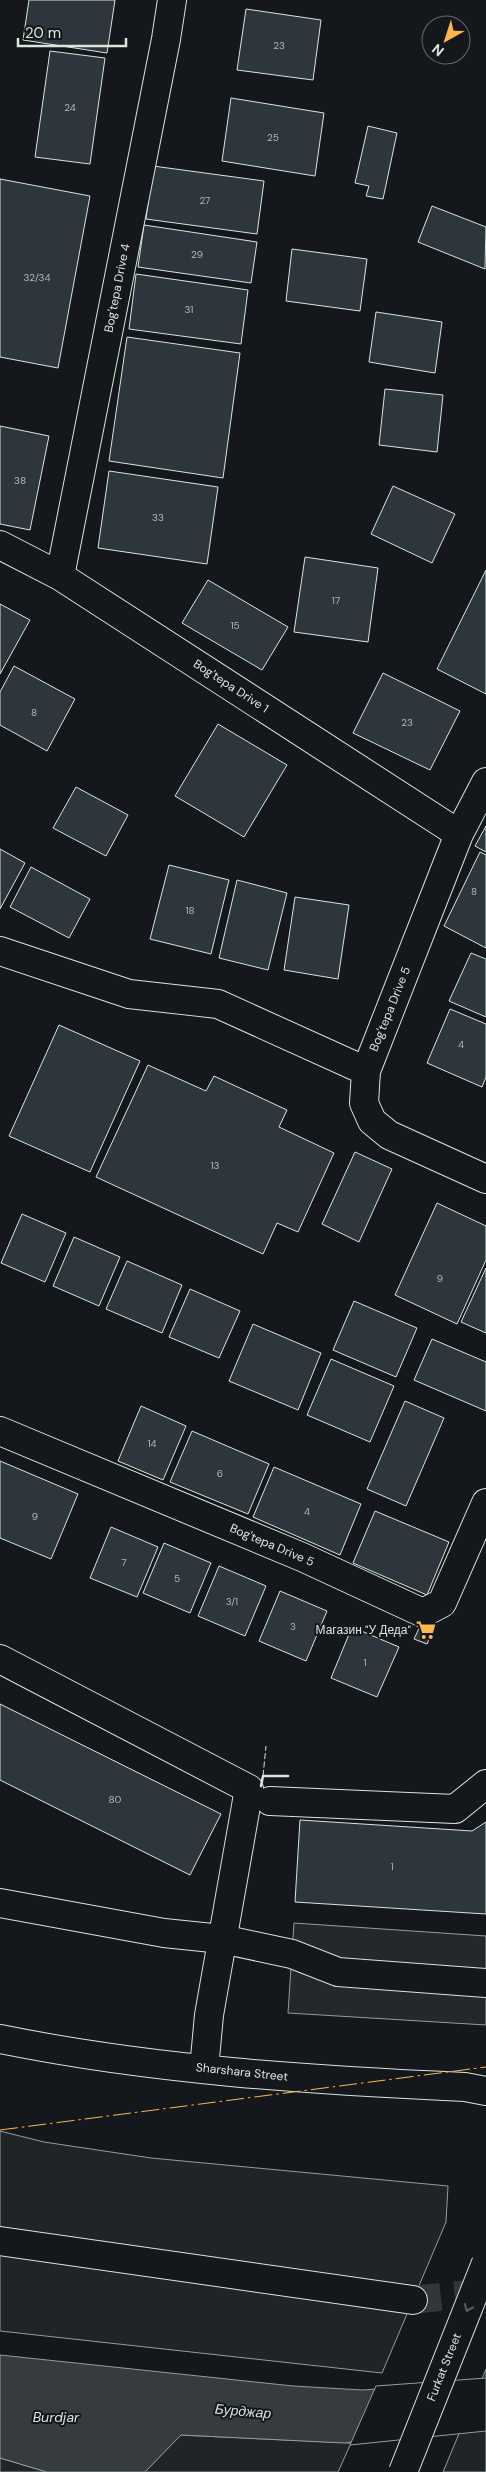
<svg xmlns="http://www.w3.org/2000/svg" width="486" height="2472" viewBox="0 0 486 2472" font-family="'DM Sans',sans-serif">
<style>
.green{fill:#202428;stroke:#939e99}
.parking{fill:#24282b;stroke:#939e99}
.water{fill:#363b3e;stroke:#939e99}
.pier{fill:#14181c;stroke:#939e99}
.building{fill:#2c363c;stroke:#d8e6dc}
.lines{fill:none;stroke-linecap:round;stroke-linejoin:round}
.minor-tunnel{stroke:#313739;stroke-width:28;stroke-dasharray:28 14;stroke-linecap:butt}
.minor-casing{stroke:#d8e6dc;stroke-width:30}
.minor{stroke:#14181c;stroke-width:28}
.major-bridge-casing{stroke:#d8e6dc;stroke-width:30;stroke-linecap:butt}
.major-bridge{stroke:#14181c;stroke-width:28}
.fence{stroke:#d8e6dc;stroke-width:1;stroke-dasharray:6 2.5;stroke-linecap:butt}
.wall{stroke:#d8e6dc;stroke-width:2.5}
.power{stroke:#ffb74d;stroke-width:1;stroke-dasharray:18 4 2.5 4;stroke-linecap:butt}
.oneway{stroke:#59605f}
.labels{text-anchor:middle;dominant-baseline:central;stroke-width:4;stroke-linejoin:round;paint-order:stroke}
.number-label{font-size:10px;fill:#adbab4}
.street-label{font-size:12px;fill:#d8e6dc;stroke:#14181c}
.poi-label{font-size:12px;fill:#d8e6dc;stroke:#14181c;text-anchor:end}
.water-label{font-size:14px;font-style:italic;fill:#d8e6dc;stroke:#14181c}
</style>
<rect width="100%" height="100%" fill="#14181c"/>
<path class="green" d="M0,2131L44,2142L151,2158L448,2186L446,2222L382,2373L0,2331Z
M486,2369V2472H443Z
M180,2435L351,2443L338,2472H145Z
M0,2458L47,2472H0Z"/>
<path class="parking" d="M294,1923L486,1936V2025L288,2013Z"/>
<path class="water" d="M0,2355L293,2386L363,2390L486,2381V2429L344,2443L181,2435L145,2472H47L0,2458Z"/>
<path class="pier" d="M486,2378V2431L350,2445L376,2386Z"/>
<path class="building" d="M29,0H115L107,53L23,40Z
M246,9L321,20L313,80L237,70Z
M50,51L105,58L90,164L35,157Z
M231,98L324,113L315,176L222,161Z
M368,126L397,133L383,199L366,196L369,186L355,183Z
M153,166L264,181L257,234L146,219Z
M0,179L90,196L58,368L0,357Z
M432,206L486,227L485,269L418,242Z
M144,225L257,242L251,283L138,267Z
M292,249L367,259L360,311L286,301Z
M136,274L248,290L241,344L129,329Z
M376,312L442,322L435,373L369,362Z
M127,337L240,353L223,478L109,461Z
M385,389L443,395L437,452L379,445Z
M0,426L49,436L30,530L0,524Z
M109,471L218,487L207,564L98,548Z
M393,486L455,514L432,563L371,534Z
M305,557L378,568L368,642L294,632Z
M486,570V694L437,669Z
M208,580L288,627L262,670L182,623Z
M0,604L30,620L0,674Z
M14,666L75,699L47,751L0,725V692Z
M383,673L460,711L430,770L353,733Z
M218,724L287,765L244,837L175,796Z
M76,787L128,815L106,856L53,828Z
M486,826V852L475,846Z
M0,849L25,863L0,909Z
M480,852L486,855V948L444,926Z
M169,865L229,880L211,954L150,939Z
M31,867L90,899L69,938L10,907Z
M237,880L287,893L268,970L219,958Z
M295,897L349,905L338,979L284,970Z
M471,953L486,959V1017L449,1001Z
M450,1009L486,1024V1077L482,1087L427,1063Z
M59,1025L140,1061L90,1172L9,1136Z
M148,1065L206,1091L214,1076L287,1110L279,1127L334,1153L298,1232L277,1223L263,1254L96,1177Z
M355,1152L392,1169L359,1242L322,1224Z
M437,1203L486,1226V1260L457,1324L395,1295Z
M22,1214L66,1233L45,1282L1,1263Z
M74,1237L120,1257L99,1306L53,1286Z
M127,1261L182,1285L162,1333L106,1309Z
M486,1268V1333L461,1322Z
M190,1289L240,1311L219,1358L169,1337Z
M354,1301L417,1328L396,1377L333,1350Z
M253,1324L321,1353L298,1410L229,1381Z
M432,1339L486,1362V1411L414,1380Z
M331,1359L394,1386L370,1442L307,1415Z
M405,1401L444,1418L406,1506L367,1489Z
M141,1406L186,1426L163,1480L118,1461Z
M192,1431L269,1464L248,1514L170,1482Z
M0,1461L78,1494L51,1559L0,1538Z
M274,1467L361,1504L340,1555L253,1517Z
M375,1511L449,1542L427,1595L353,1563Z
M111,1527L158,1547L137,1597L90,1578Z
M164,1543L211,1563L190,1613L143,1593Z
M219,1566L266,1586L245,1636L198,1616Z
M280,1591L327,1611L306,1661L259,1641Z
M425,1616L437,1622L427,1644L414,1639Z
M352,1627L399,1647L377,1697L331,1678Z
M0,1704L221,1814L190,1875L0,1780Z
M300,1820L472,1831L486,1822V1914L295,1902Z"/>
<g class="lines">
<path class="minor-tunnel" d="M413,2300L486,2292"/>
<defs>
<path id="minor" d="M0,545L60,576L459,834
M60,576L166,39L172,0
M486,782L459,834L366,1071L364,1103L372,1121L389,1135L486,1179
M0,951L129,994L218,1004L366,1071
M0,1431L302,1557L423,1613L442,1603L486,1503
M0,1659L249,1789L209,2015L204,2069
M270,1801L455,1809L486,1784
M0,1903L164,1933L222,1939L292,1954L338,1972L486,1983
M0,2039C153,2070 309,2080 465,2087L486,2091
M0,2241L413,2300"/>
</defs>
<use href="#minor" class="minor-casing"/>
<use href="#minor" class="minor"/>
<defs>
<path id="major-bridge" d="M403,2472L486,2263"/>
</defs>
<use href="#major-bridge" class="major-bridge-casing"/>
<use href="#major-bridge" class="major-bridge"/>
<path class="fence" d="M263,1776L266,1746"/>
<path class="wall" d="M261,1786L263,1776H288"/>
<path class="power" d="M0,2130L486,2067"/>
</g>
<defs><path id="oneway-chevron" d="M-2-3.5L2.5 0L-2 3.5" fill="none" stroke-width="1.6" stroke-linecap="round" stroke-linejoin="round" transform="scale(1.25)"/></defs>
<use class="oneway" href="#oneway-chevron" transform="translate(468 2308) rotate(112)"/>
<defs>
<symbol id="supermarket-bare" viewBox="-9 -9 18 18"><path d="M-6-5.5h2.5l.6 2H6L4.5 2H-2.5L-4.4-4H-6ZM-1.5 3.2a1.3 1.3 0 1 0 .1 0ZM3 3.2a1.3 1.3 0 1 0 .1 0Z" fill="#ffb74d" stroke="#14181c" stroke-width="2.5" paint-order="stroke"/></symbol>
</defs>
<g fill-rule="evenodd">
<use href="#supermarket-bare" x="412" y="1616" width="28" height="28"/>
</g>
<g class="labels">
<g class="number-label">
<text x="279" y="45">23</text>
<text x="70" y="107">24</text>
<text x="273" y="137">25</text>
<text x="205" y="200">27</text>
<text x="197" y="254">29</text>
<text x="37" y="277">32/34</text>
<text x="189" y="309">31</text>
<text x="20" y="480">38</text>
<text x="158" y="517">33</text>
<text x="336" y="600">17</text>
<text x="235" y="625">15</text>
<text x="34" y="712">8</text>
<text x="407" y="722">23</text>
<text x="474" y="891">8</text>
<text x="190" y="910">18</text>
<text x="461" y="1044">4</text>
<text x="215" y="1165">13</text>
<text x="440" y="1278">9</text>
<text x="152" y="1443">14</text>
<text x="220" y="1473">6</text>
<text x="307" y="1511">4</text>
<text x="35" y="1516">9</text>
<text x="124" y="1562">7</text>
<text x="177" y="1578">5</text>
<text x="232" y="1601">3/1</text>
<text x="293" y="1626">3</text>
<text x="365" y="1662">1</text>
<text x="115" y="1799">80</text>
<text x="392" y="1866">1</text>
</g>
<g class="street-label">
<text transform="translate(117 288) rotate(-79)">Bog'tepa Drive 4</text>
<text transform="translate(231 686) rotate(33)">Bog'tepa Drive 1</text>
<text transform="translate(390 1009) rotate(-68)">Bog'tepa Drive 5</text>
<text transform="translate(272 1545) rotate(23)">Bog'tepa Drive 5</text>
<text transform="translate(242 2072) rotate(6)">Sharshara Street</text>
<text transform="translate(444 2367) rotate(-68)">Furkat Street</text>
</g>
<g class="poi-label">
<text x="411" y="1630">Магазин "У Деда"</text>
</g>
<g class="water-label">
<text transform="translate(243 2411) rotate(5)">Бурджар</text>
<text x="56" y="2417">Burdjar</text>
</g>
</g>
<g transform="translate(446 40) rotate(219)"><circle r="24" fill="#14181c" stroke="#626a69"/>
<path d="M0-4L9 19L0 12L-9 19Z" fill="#ffb74d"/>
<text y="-8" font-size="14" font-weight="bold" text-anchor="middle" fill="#d8e6dc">N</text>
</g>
<path d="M18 38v8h108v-8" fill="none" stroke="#d8e6dc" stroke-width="2.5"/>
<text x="25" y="38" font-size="15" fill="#d8e6dc" stroke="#14181c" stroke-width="4" paint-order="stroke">20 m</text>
</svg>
